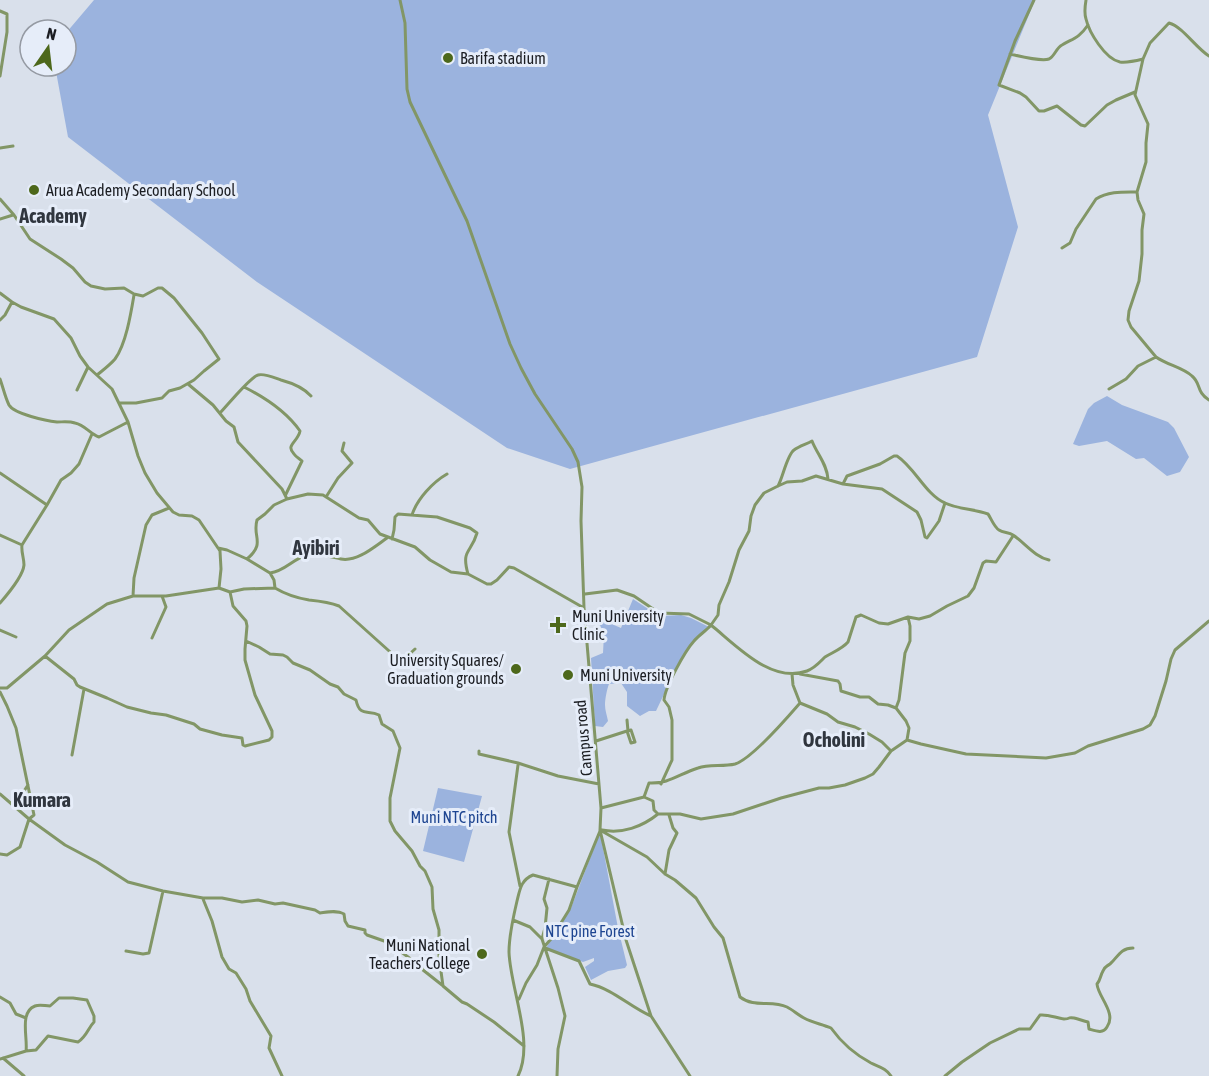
<svg xmlns="http://www.w3.org/2000/svg" width="1209" height="1076" viewBox="0 0 1209 1076" font-family="'Asap Condensed',sans-serif">
<style>
.green{fill:#9bb3de}
.lines{fill:none;stroke-linecap:round;stroke-linejoin:round}
.minor{stroke:#829666;stroke-width:3}
.poi-dot{fill:#4d681b;stroke:#e6edf9;stroke-width:2}
.labels{text-anchor:middle;dominant-baseline:central;stroke-width:6;stroke-linejoin:round;paint-order:stroke}
.poi-label{font-size:16px;fill:#1c1e23;stroke:#e6edf9;text-anchor:start}
.street-label{font-size:16px;fill:#1c1e23;stroke:#e6edf9}
.park-label{font-size:16px;fill:#1e4591;stroke:#e6edf9}
.quarter-label{font-size:20px;font-weight:bold;fill:#30363f;stroke:#e6edf9}
</style>
<rect width="100%" height="100%" fill="#d9e0eb"/>
<path class="green" d="M94,0H1035L988,115L1018,227L977,357L570,469L507,448L257,282L68,137L55,66H66V33Z
M1107,396L1122,405L1168,422L1174,428L1189,457L1180,472L1167,476L1144,458L1136,459L1107,441L1079,446L1073,444L1088,409L1094,403Z
M633,599L656,614L662,616L681,615L691,618L709,627L696,637L676,669L656,711H649L640,716L627,706V692L621,683L609,684C607,689 605,699 605,705C605,710 607,716 608,721L603,727L595,726L591,658L603,653L604,634L600,625L586,618V613L621,628Z
M438,788L482,796L464,862L423,851Z
M600,832L618,928L627,965L625,968L608,971L591,980L585,967L594,961V958L583,962L546,948L571,908Z"/>
<g class="lines">
<path class="minor" d="M400,0L405,23L407,89L410,102L467,221L510,344L521,368L535,394L572,449L578,462L582,487L581,521L584,608L601,808L600,830L626,940L651,1016L690,1076
M1034,0L1015,41L999,85L1020,93L1026,97L1039,111H1044L1057,106L1081,125L1085,126L1107,105L1116,100L1135,92
M1086,0C1085,6 1084,13 1086,19C1089,32 1105,59 1120,62C1127,63 1135,61 1143,59L1150,43L1169,23C1183,27 1195,47 1209,56
M0,11L7,14V32L0,76
M1010,54C1019,56 1041,62 1049,59C1055,56 1056,48 1062,45C1074,38 1079,38 1088,25
M1143,59L1135,95L1148,124L1146,143V162L1137,192L1138,200L1144,214L1142,230V254L1139,281L1129,311L1128,320L1131,327L1156,357
M0,148L13,146
M0,199L14,215L30,239L61,259L73,268L85,282L91,286L105,289L124,288L134,294L143,296L158,288H162L174,298L202,333L219,359L204,371L194,380L180,388L169,391L162,398L136,403H119
M0,219L13,215
M1062,248L1070,243L1076,229L1096,199C1108,191 1124,192 1137,192
M0,293L12,302L21,307L54,319L71,338L80,356L88,367L112,389L128,422L138,456L145,473L157,493L173,512L179,515L192,516L199,520L220,551L221,569L219,588L166,596H133L107,604L69,630L45,656L7,688H0
M0,320L5,315L12,302
M97,375C103,370 110,365 115,359C126,344 131,313 134,295
M0,379C3,387 5,397 9,405C14,414 47,421 57,422C63,422 69,421 75,423C85,425 90,434 99,437L128,422
M188,384L213,405L226,421L234,427L238,442L282,489L287,499L308,494L323,495L359,518L368,520L380,534L415,547L430,560L451,572L468,574L487,584H491L497,580L509,567L514,568L584,608
M244,387C266,398 286,411 300,431C298,442 285,445 294,454C296,457 300,459 302,461L286,494
M1109,389L1126,379L1138,366L1156,357C1167,365 1182,367 1192,376C1201,383 1196,392 1209,400
M77,390L88,367
M220,413C227,406 250,377 258,375C264,373 275,378 281,380C292,383 303,387 311,396
M0,473L47,505
M843,484L847,476L880,464L894,456H897C915,468 926,495 945,503C958,509 974,509 988,514C991,518 994,527 999,530C1003,533 1009,532 1013,535C1025,543 1035,557 1049,560
M778,486C783,477 787,455 794,450C799,446 807,444 812,441C817,454 827,464 828,479
M326,497L338,478L352,463L342,451L344,443
M412,515C417,499 433,482 447,474
M0,535L22,545
M392,539L394,530L395,517L398,514L437,517L470,528L477,533C471,554 461,549 468,574
M218,548L227,550L247,559L270,573L274,580L275,588C285,594 297,598 309,600C319,601 329,602 339,606L398,659L403,660L415,649
M247,559C266,543 252,537 257,520L265,514L274,505L287,499
M270,573C286,571 293,558 308,555C318,553 331,557 341,559C357,562 374,547 387,538
M230,592L244,589L275,588
M585,594L617,590L634,596L659,613L689,614L711,625L718,615L719,605L729,582L739,550L749,531L751,516L755,505L764,493L778,486L787,482L802,481L816,476L843,484L882,489L917,512L921,520L925,537L927,538L939,521L945,503
M133,596L134,578L146,525L152,515L169,508
M0,603C7,595 23,576 24,565C24,558 21,552 22,545L47,505L61,480L71,473L79,464L92,434
M0,630L16,637
M152,638L166,607L162,596
M246,641L259,647L270,654L283,655L287,657L293,663L310,670L330,684L338,687L344,694L356,700C360,718 368,709 379,715L382,724L393,731L400,748L390,798V821L395,831L412,851L420,866L425,871L432,887L433,909L439,930V957L443,986L462,1002L467,1004L494,1022L524,1046
M45,656L74,679L77,685L80,687L107,698L127,707L151,713L166,715L194,724L200,729L222,735L242,738L243,745L245,746L269,740L272,737V731L255,695L245,660V649L247,626L246,621L233,606L230,592L219,588
M792,674L793,685L800,703L827,714L838,722L855,727L869,734L882,742L891,751L907,740L921,744L966,754L1046,758L1075,753L1088,746L1143,729L1150,725L1155,716L1166,681L1171,659L1175,650L1209,621
M800,674L838,681L840,684L841,691L860,697H869L878,704L888,705L896,708L906,721L909,728L907,740
M0,692L7,706L16,728L34,815L29,819L20,847L7,855L0,854
M896,708L899,700L905,653L910,641V626L908,617
M596,741L627,731L631,743L635,742L631,730L628,731L627,720
M479,751V754L518,763L558,776L599,784
M72,755L84,689
M518,765L509,832L520,886
M661,784L672,760V720L669,707L664,700C665,687 685,651 694,641C699,635 706,631 711,625C736,645 771,684 807,671C815,668 819,663 825,657C833,652 842,649 848,642L856,617L861,615L879,623L888,624L908,617L919,619L930,616L947,606L968,596L974,588L983,563L986,561L996,562L1013,536
M0,794L29,819L65,845L97,862L128,882L163,891L203,898H222L242,902L258,900L275,904L283,903L315,910L320,913C328,912 337,910 344,914L345,921L348,926L365,930V933L367,935L387,942L392,948L400,951L412,960L418,962L423,970L442,985
M644,797L653,801L654,810L658,814H680L701,819L733,814L781,798L819,788H829L845,785L865,778L873,774L879,767L891,751
M14,806L28,785
M601,808L644,797L649,783C669,784 679,774 698,768C709,764 723,767 735,764C752,759 787,718 800,703
M600,830L647,857L665,874L675,880L696,898L714,927L723,938L740,997C754,1008 772,1000 787,1007C793,1010 798,1015 804,1018C813,1023 822,1024 831,1028C841,1042 856,1055 871,1063C879,1067 886,1068 891,1076
M602,830C622,834 642,827 658,814
M665,874L669,850L677,833L673,828L669,815
M203,899L212,921L222,957L229,969L236,973L246,989L250,1001L271,1036L269,1048L282,1076
M513,920L530,927L542,939L558,988L565,1016L558,1049L557,1076
M542,939L545,928L547,908L544,899L549,879
M545,948L579,961L590,984C613,989 630,1007 651,1016
M126,951L143,954L149,953L163,891
M0,997L10,1003L16,1014L26,1018
M519,999L526,983L537,965L544,947L551,939L569,910L577,887
M3,1058L24,1076
M0,1059L26,1051L36,1050L48,1036L78,1042C87,1036 88,1028 94,1022V1016L87,1000L73,998H59L50,1006C45,1006 40,1004 35,1006C19,1012 28,1038 26,1051
M518,1076C535,1042 510,988 509,952C509,935 513,918 517,901C520,889 521,880 533,875L577,887L600,831
M945,1076L962,1062L990,1043L1019,1029H1030L1040,1015C1048,1014 1056,1018 1064,1019C1072,1019 1066,1017 1074,1018C1079,1019 1083,1021 1088,1022L1089,1029C1096,1031 1103,1034 1107,1027C1117,1013 1098,997 1097,984C1101,979 1100,976 1103,971C1105,966 1106,967 1110,964C1118,957 1120,948 1133,948"/>
</g>
<g class="poi-dot">
<circle cx="448" cy="58" r="6"/>
<circle cx="34" cy="190" r="6"/>
<path d="M555 616h6v6h6v6h-6v6h-6v-6h-6v-6h6z"/>
<circle cx="516" cy="669" r="6"/>
<circle cx="568" cy="675" r="6"/>
<circle cx="482" cy="954" r="6"/>
</g>
<g class="labels">
<g class="poi-label">
<text x="460" y="58">Barifa stadium</text>
<text x="46" y="190">Arua Academy Secondary School</text>
<text x="572" y="616">Muni University<tspan x="572" dy="18">Clinic</tspan></text>
<text x="504" y="660" text-anchor="end">University Squares/<tspan x="504" dy="18">Graduation grounds</tspan></text>
<text x="580" y="675">Muni University</text>
<text x="470" y="945" text-anchor="end">Muni National<tspan x="470" dy="18">Teachers' College</tspan></text>
</g>
<g class="street-label">
<text transform="translate(583 738) rotate(-95)">Campus road</text>
</g>
<g class="park-label">
<text x="454" y="817">Muni NTC pitch</text>
<text x="590" y="931">NTC pine Forest</text>
</g>
<g class="quarter-label">
<text x="53" y="215">Academy</text>
<text x="316" y="547">Ayibiri</text>
<text x="834" y="739">Ocholini</text>
<text x="42" y="799">Kumara</text>
</g>
</g>
<g transform="translate(48 48) rotate(14)"><circle r="28" fill="#e6edf9" stroke="#959aa3" stroke-width="1.5"/>
<path d="M0-4.5L10 22L0 15L-10 22Z" fill="#4d681b"/>
<text y="-9" font-size="16" font-weight="bold" text-anchor="middle" fill="#1c1e23">N</text>
</g>
</svg>
